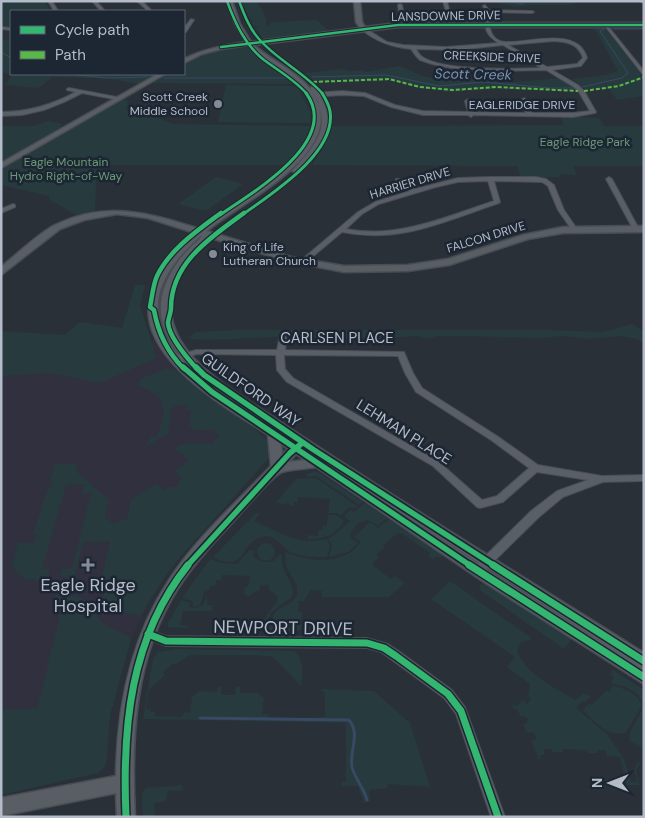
<svg xmlns="http://www.w3.org/2000/svg" width="645" height="818" viewBox="0 0 645 818" font-family="'DM Sans',sans-serif">
<style>
.medical{fill:#31303e}
.green{fill:#273a3e}
.lines{fill:none;stroke-linecap:round;stroke-linejoin:round}
.stream-far1{stroke:#384963;stroke-width:1}
.stream{stroke:#384963;stroke-width:3}
.street-casing{stroke:#484c53;stroke-width:2}
.secondary-casing{stroke:#484c53;stroke-width:3}
.primary-casing{stroke:#484c55;stroke-width:2}
.street{fill:#5a5e66;fill-rule:evenodd}
.secondary{fill:#595d64;fill-rule:evenodd}
.primary{fill:#5c6168;fill-rule:evenodd}
.quiet{stroke:#58b947;stroke-width:2;stroke-dasharray:4 2;stroke-linecap:butt}
.cycleway-far4-casing{stroke:#1d2633;stroke-width:4.5}
.cycleway-far3-casing{stroke:#1d2633;stroke-width:5}
.cycleway-far2-casing{stroke:#1d2633;stroke-width:7}
.cycleway-far1-casing{stroke:#1d2633;stroke-width:9}
.cycleway-casing{stroke:#1d2633;stroke-width:10}
.cycleway-far4{stroke:#33b770;stroke-width:2.5}
.cycleway-far3{stroke:#33b770;stroke-width:3}
.cycleway-far2{stroke:#33b770;stroke-width:4.5}
.cycleway-far1{stroke:#33b770;stroke-width:5.5}
.cycleway{stroke:#33b770;stroke-width:7}
.poi-dot{fill:#848b96;stroke:#1d2633;stroke-width:2}
.labels{text-anchor:middle;dominant-baseline:central;stroke-width:5;stroke-linejoin:round;paint-order:stroke}
.far-street-label{font-size:12px;fill:#b4bcc9;stroke:#1d2633}
.far-poi-label{font-size:12px;fill:#b4bcc9;stroke:#1d2633;text-anchor:end}
.far-park-label{font-size:12px;fill:#6b9a76;stroke:#1d2633}
.far-water-label{font-size:14px;font-style:italic;fill:#7c92b1;stroke:#1d2633}
.street-label{font-size:15px;fill:#b4bcc9;stroke:#1d2633}
.near-poi-label{font-size:18px;fill:#b4bcc9;stroke:#1d2633}
.near-street-label{font-size:18px;fill:#b4bcc9;stroke:#1d2633}
</style>
<rect width="100%" height="100%" fill="#2a3038"/>
<path class="medical" d="M156,340L194,383L254,428L270,444L269,458L182,555L166,575L143,614L131,639L118,681L110,716L107,760L104,768L98,773L1,795V354Z"/>
<path class="green" d="M1,1H44L51,11H11V28L1,27Z
M241,1H256C262,9 267,17 266,26L273,22L317,20L329,31L263,39L255,27L262,26H254Z
M490,1H585L568,5H532L514,7Z
M594,27H604L644,78V96L617,100L609,89H585L572,79L606,75L618,71Z
M1,39L11,40V74H157L139,84L111,79L53,77L38,88L4,85L13,74L1,73Z
M244,46H247L297,84L153,83L168,74H184V65C206,52 218,48 244,46Z
M400,66L422,76L443,80L462,79L516,82L560,78L573,85L576,91L494,89L453,92L413,87L394,81L317,83L304,73L344,69L349,71L362,70L365,72Z
M226,85L297,86L311,113L310,123L218,122Z
M122,99L128,101L126,109L133,114H151L173,124L311,126L304,142L286,165H105L96,181L95,212L77,215L50,200L49,196L1,185V169Z
M560,116L599,118L604,126H644V166H573L577,175L559,174L560,177H521L517,166L312,165L324,145L331,126L564,125Z
M48,121L62,124L59,127H62L1,161V126H34Z
M216,177L243,184L206,211L178,204Z
M135,285H145L140,306L157,358L100,383L49,373L1,376V331L65,335L80,322L122,328Z
M632,324L644,331V345L638,339L619,336L591,339L563,336L538,338L460,336H436L432,338H425L418,336C388,338 359,338 329,338C313,339 296,336 279,337C264,337 197,342 188,338L196,332L240,330H546L603,332Z
M167,368L175,370L254,428L270,444L269,458L182,555L166,575L140,616L120,612L103,598L105,587L98,586L102,577L110,541L83,542L74,579L60,576L62,569H72L91,493H82L84,484L66,485L42,569H49V578L42,581L24,579L12,567L18,543H34L37,534H33L48,488L51,487L53,481L50,480L55,464H76L79,467L75,470L109,500L105,519L109,520L114,524L121,520L127,519L131,500L156,483L164,490L169,487H177L178,482L183,478L174,471L189,460L174,449L182,444L214,443V440L220,437L215,433V430H194L189,426L191,410H186L187,407L182,404L172,408L168,434L145,448L151,436L157,437C167,406 169,399 138,385L140,379Z
M315,471L321,474L363,502L359,505L316,476L307,477V474Z
M316,478L357,506L354,509L350,507L341,515L337,513H328L330,499L298,497L297,502H294V506L286,503L284,505L276,502L296,479Z
M365,503L387,518L378,525L367,520L358,523L350,534L351,538L358,543L348,552L329,557L332,545L328,539L337,533L350,521L344,516L350,510L354,512Z
M256,513L259,514L254,521C280,532 297,546 327,539L330,546L327,557C315,557 303,557 292,553C281,548 278,534 263,537C239,540 248,575 213,557Z
M328,515H336L344,521L341,524L343,525L329,536L308,540V535L318,536L319,530H323V526H326Z
M389,519L443,554L441,558L435,557L433,559L428,556L430,553L401,533L396,534L383,545L385,547L376,555L379,557L372,565L391,579L395,576L405,583L389,597H322V591L311,590L304,601H299L298,612H302L301,630H269L273,615L279,609L292,602L297,596V586L286,566L285,552C306,560 333,565 352,551C356,548 358,545 361,542L354,537L370,522L378,528Z
M257 552a9 9 0 1 1 18 0a9 9 0 1 1-18 0Z
M250,550L254,551L253,556C259,562 266,563 274,561L279,555H282C280,575 297,583 292,597L270,613L266,629H260C263,624 265,619 267,615C273,605 286,599 269,590V585H260V589L247,597V595L244,594L245,587H248L250,576L222,575L221,580H216L215,586H210L209,590H205L200,605L194,607L192,601L182,598L210,559L222,563L237,564Z
M450,581L533,639L521,642L517,650C523,673 557,689 576,700L583,693L591,697L585,702L582,701L576,708L608,735L624,759L631,782H637L634,768L638,762L641,763L636,770L640,785H628L627,787L620,757L607,756L605,750H598V753H588L587,750L563,749V752H553L552,749H544V755H540L541,759H539L531,741L535,740L536,736L532,732L527,733L523,724L527,723L528,719L524,716L521,717L517,709H514L512,706L514,704L517,706L522,700L527,704L531,699L528,696L530,684L507,667L515,657L431,599Z
M481,584L490,585L572,639L564,649L481,591L479,586Z
M62,593C71,595 82,596 88,603C94,611 98,620 106,625C115,631 120,630 131,639L110,716L106,764L98,773L1,795V709H37L62,608L52,602L54,596Z
M207,595V605H213L212,611H183L180,625L187,626V628L168,627V623L181,600L190,603L189,607L195,608L203,605Z
M176,649L294,651C305,659 302,674 301,686L273,657L253,655H190L176,664L174,663L163,672L165,675L149,690L146,709H150V712H155V716L182,717L184,712L190,713L192,697L199,691L217,692L218,687H221V695H235L236,687H240V693H257L264,698L262,714H269L268,718L272,719L325,717V693L319,689L374,691L410,723L430,787L388,784L387,788L369,790L370,801L364,803L358,786H341V782H346V723L143,719L153,659L158,652Z
M613,670L644,690V704C636,689 626,687 611,683L614,677L610,674Z
M613,686C626,689 637,692 642,706L626,732C609,739 596,722 583,711L589,703L592,705L606,691L609,692Z
M644,706V744L641,748L630,741L629,734Z
M181,784L183,791L168,790L166,801L154,803L155,817H143L142,793L146,788L176,786Z"/>
<g class="lines">
<path class="stream-far1" d="M506,1L520,4L529,1
M614,29H644
M1,52L11,58
M67,74L108,78L147,77
M312,77L386,75L439,86L483,82L550,88H574
M164,78H289
M582,87L622,78L628,73L600,31L604,29"/>
<path class="stream" d="M200,718L349,720C361,734 349,751 352,767C355,779 364,788 367,800"/>
<defs>
<path id="street" d="M48,1H52L58,11H54Z
M92,1H96L105,11H101Z
M137,1H142L152,11H148Z
M443,1H447L453,26L450,25L447,14L401,13L399,12L398,5L400,4L402,5L403,11L446,12Z
M485,5L489,10L532,11L534,12L532,13L490,12L492,17C486,28 493,42 506,42C530,43 578,26 587,58L581,66L552,70L578,85L584,91L596,112L595,113L573,117L473,115L471,117L468,115H423L391,107L364,96L342,95L311,97L308,95L311,93L342,91L365,93L395,105L423,111L468,112L465,101L468,99L471,101L473,112L526,113L521,100L524,98L527,100L532,113H573L590,111L579,92L574,87L546,70L499,71L451,68L432,64L420,60L416,56L411,49C392,47 376,42 361,29L365,28L387,42L403,45L446,47L499,43C489,37 482,30 488,17L483,6ZM554,41C567,42 578,43 583,58L577,64L547,67L508,45ZM503,45L541,68C513,69 447,71 424,58C420,56 418,53 416,49L457,50Z
M191,19L194,20L186,32H184V28Z
M606,24L644,71V76L605,26Z
M1,27L11,28V30L1,29Z
M69,88L122,98L119,100L82,93L64,102L44,110L22,115L1,116V112C29,112 52,105 76,92L67,90V89Z
M490,177H536L546,179L554,185L564,210L577,229L576,230H572L558,210L548,186L542,182L494,181L500,202L499,203C445,221 400,244 342,232L305,263H301L299,262L358,212L375,202L410,191L396,181V179H400L415,189L458,178ZM488,181L494,201C445,217 398,239 346,229L362,214L379,204L436,187L458,182Z
M609,177L612,179L639,229L638,230H634L633,229L606,179Z
M13,204L15,205V207L1,213V209Z
M280,336H283L287,338L285,350L404,352L413,373L422,388L497,436L538,465L602,476L644,475V481L603,482L563,497L539,517L482,573L478,574L474,573L473,570L474,567L531,511L557,491L588,480L537,472L503,502L480,508L477,507L433,466L287,382L277,370L276,355L197,354L179,360L175,358L176,356L196,350H277ZM284,355L398,356L405,373L416,392L491,440L529,468L497,496L482,500L439,462L293,378L285,369Z
M148,629L166,636L367,638L388,644L400,652L452,690L465,707L505,817H491L456,714L444,698L381,652L367,648L166,646L144,637L142,634L144,631Z"/>
<path id="secondary" d="M227,1H232L240,24L251,42L360,28L356,22L354,1H360L362,22L365,27L398,23H644V27H398L254,45C273,62 302,73 315,96C347,154 241,202 207,231L291,257L344,266L408,265L448,259L523,235L563,227L644,226V232L563,233L528,239L449,265L408,271L344,272L287,261L211,238C181,266 157,299 180,340C200,375 252,402 285,425C403,504 524,577 644,653V668L640,666L644,669V684L481,580L316,467C305,469 292,469 282,472C274,474 240,514 232,523C213,543 194,564 179,587C134,656 131,738 135,817H117L116,793L1,816V798L116,776C117,707 130,639 169,580C196,538 236,503 271,466L268,435C227,407 140,361 149,301C150,297 152,291 154,287C162,264 177,248 195,233L148,218L117,214L84,220L60,229L1,275V267C15,256 40,232 55,225C107,200 149,213 200,229C231,202 344,149 307,95C292,73 266,63 248,45L221,49L202,54L184,63V59C204,49 224,45 246,42L235,24ZM202,235C201,239 192,245 188,250C178,260 170,273 165,286C141,350 226,395 268,424C195,375 101,321 202,235ZM281,444L288,449L282,454ZM296,454L305,460L289,462ZM371,493L620,654L491,572Z
M158,74H165L1,168V163Z
M313,86L315,87C332,112 333,134 313,158C308,164 303,170 296,173L292,171C318,142 334,126 310,88Z"/>
<path id="primary" d="M640,1H644V4Z"/>
</defs>
<use href="#street" class="street-casing"/>
<use href="#secondary" class="secondary-casing"/>
<use href="#primary" class="primary-casing"/>
<use href="#street" class="street"/>
<use href="#secondary" class="secondary"/>
<use href="#primary" class="primary"/>
<path class="quiet" d="M313,82L389,79L420,87L453,90L496,87L578,91
M584,91L619,86L644,77"/>
<defs>
<path id="cycleway-far4" d="M227,1C235,23 245,45 264,60C279,71 295,80 307,94
M239,1C244,14 249,28 259,39C277,60 304,72 323,94
M221,47L398,25H644"/>
<path id="cycleway-far3" d="M220,215C251,193 342,142 306,93
M242,215C271,194 337,153 330,111C329,105 325,98 322,93"/>
<path id="cycleway-far2" d="M184,369C167,352 158,333 154,310L150,307C152,297 153,285 157,276C170,249 198,230 221,213
M197,369C188,359 169,337 168,323C168,319 171,313 171,308C171,263 211,237 244,213"/>
<path id="cycleway-far1" d="M183,367L212,392L471,566
M196,367L204,375L314,450L495,566
M187,566L290,453L301,444"/>
<path id="cycleway" d="M469,565L644,677
M493,565L644,661
M148,634L166,641L367,643L384,648L396,656L448,694L461,711L498,817
M126,817C122,727 130,638 188,565"/>
</defs>
<use href="#cycleway-far4" class="cycleway-far4-casing"/>
<use href="#cycleway-far3" class="cycleway-far3-casing"/>
<use href="#cycleway-far2" class="cycleway-far2-casing"/>
<use href="#cycleway-far1" class="cycleway-far1-casing"/>
<use href="#cycleway" class="cycleway-casing"/>
<use href="#cycleway-far4" class="cycleway-far4"/>
<use href="#cycleway-far3" class="cycleway-far3"/>
<use href="#cycleway-far2" class="cycleway-far2"/>
<use href="#cycleway-far1" class="cycleway-far1"/>
<use href="#cycleway" class="cycleway"/>
</g>
<g class="poi-dot">
<circle cx="218" cy="104" r="5"/>
<circle cx="213" cy="254" r="5"/>
<path d="M85.5 557.5h5v5h5v5h-5v5h-5v-5h-5v-5h5z"/>
</g>
<g class="labels">
<g class="far-street-label">
<text transform="translate(446 16) rotate(-1)">LANSDOWNE DRIVE</text>
<text transform="translate(492 57) rotate(2)">CREEKSIDE DRIVE</text>
<text x="522" y="105">EAGLERIDGE DRIVE</text>
<text transform="translate(410 183) rotate(-17)">HARRIER DRIVE</text>
<text transform="translate(486 237) rotate(-17)">FALCON DRIVE</text>
</g>
<g class="far-poi-label">
<text x="208" y="97">Scott Creek<tspan x="208" dy="14">Middle School</tspan></text>
<text x="223" y="247" text-anchor="start">King of Life<tspan x="223" dy="14">Lutheran Church</tspan></text>
</g>
<g class="far-park-label">
<text x="585" y="142">Eagle Ridge Park</text>
<text x="66" y="162">Eagle Mountain<tspan x="66" dy="14">Hydro Right-of-Way</tspan></text>
</g>
<g class="far-water-label">
<text transform="translate(473 74) rotate(1)">Scott Creek</text>
</g>
<g class="street-label">
<text x="337" y="338">CARLSEN PLACE</text>
<text transform="translate(251 390) rotate(35)">GUILDFORD WAY</text>
<text transform="translate(404 432) rotate(32)">LEHMAN PLACE</text>
</g>
<g class="near-poi-label">
<text x="88" y="585">Eagle Ridge<tspan x="88" dy="21">Hospital</tspan></text>
</g>
<g class="near-street-label">
<text transform="translate(283 628) rotate(1)">NEWPORT DRIVE</text>
</g>
</g>
<rect width="645" height="818" fill="none" stroke="#b4bcc9" stroke-width="5"/>
<rect x="10" y="10" width="175" height="65" fill="#1d2633" stroke="#59626f"/>
<rect x="20" y="26" width="25" height="8" fill="#33b770" stroke="#59626f"/>
<text x="55" y="35" font-size="15" fill="#b4bcc9">Cycle path</text>
<rect x="20" y="51" width="25" height="8" fill="#58b947" stroke="#59626f"/>
<text x="55" y="60" font-size="15" fill="#b4bcc9">Path</text>
<g transform="translate(610 783) rotate(270)" stroke="#1d2633" stroke-width="4" paint-order="stroke">
<path d="M0-4L9 19L0 12L-9 19Z" fill="#b4bcc9"/>
<text y="-8" font-size="14" font-weight="bold" text-anchor="middle" fill="#b4bcc9">N</text>
</g>
</svg>
